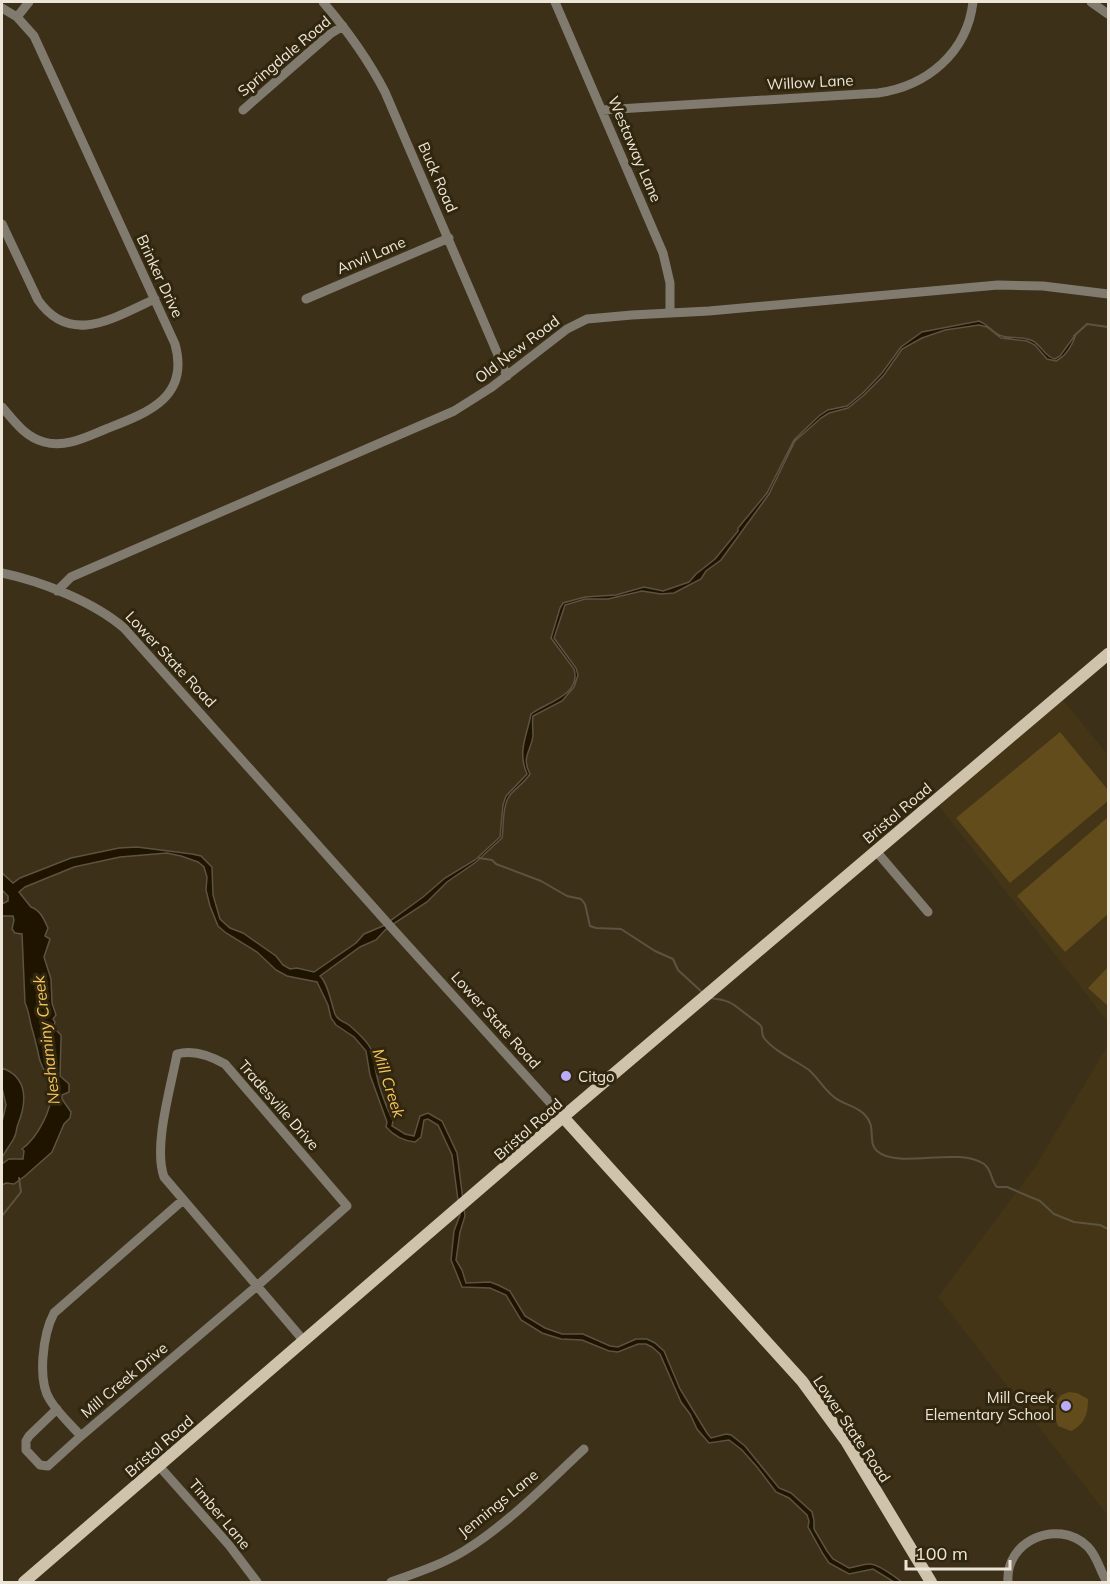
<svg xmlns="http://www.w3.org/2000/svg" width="1110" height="1584" viewBox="0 0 1110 1584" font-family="Mulish,sans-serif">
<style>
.built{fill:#433515}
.green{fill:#634c1b}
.water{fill:#1f1400;stroke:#5d5341;stroke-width:1.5}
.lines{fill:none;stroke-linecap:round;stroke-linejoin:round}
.stream{stroke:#5d5341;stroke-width:2}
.minor{stroke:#817b6f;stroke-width:9}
.major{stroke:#cfc3ac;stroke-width:12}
.poi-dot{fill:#bbaaf6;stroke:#31260e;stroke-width:2}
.labels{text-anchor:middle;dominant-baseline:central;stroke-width:6;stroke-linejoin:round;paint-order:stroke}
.street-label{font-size:15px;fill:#ede6d8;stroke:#31260e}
.poi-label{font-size:15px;fill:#ede6d8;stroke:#31260e;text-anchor:start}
.water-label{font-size:16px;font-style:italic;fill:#f6c45b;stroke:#31260e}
</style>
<rect width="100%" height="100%" fill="#3c3018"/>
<path class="built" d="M1059,695L1108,755V1022L935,801Z
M1108,1045V1516L938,1297L1035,1167Z"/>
<path class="green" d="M1060,732L1108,790V801L1010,883L956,818Z
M1108,817V914L1065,952L1017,896Z
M1108,967V1006L1088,988Z
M1069,1392L1077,1393L1088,1399C1088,1414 1085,1424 1071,1431L1058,1426L1052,1408L1061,1395Z"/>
<path class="water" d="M979,321C989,325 991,331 999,335C1009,340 1022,335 1033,341C1042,346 1045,357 1055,359L1060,356L1076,334C1072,346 1066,356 1056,361L1047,359L1035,345L1027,341L1001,338L987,327L979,325L945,330L922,338L902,349L884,375L864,395L848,408L829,413L821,418L795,441L769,494L721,560L706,571L701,579L674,593L661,594L642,591L608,599H585L565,605L554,638L576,668L578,675L574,687L562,701L533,716C532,723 533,729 533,736C531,752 521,756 530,774C525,782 517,787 510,795C502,806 504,825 502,838L476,862L447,882L427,902L387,928L376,940L360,947L320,976C328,983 331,1003 335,1014C338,1021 343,1021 349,1025C356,1031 367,1041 371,1049C375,1056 374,1065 376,1072C379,1089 386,1106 393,1121L392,1126L405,1134L414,1136L420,1116L428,1113L442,1121L457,1153L465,1216L460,1232L456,1260L462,1270L466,1283L490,1282L498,1285L510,1291L525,1316L545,1328L562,1334H583L610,1346L618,1347L636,1339H647L655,1343L664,1351L680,1389L707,1433L711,1438L726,1434L731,1435L745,1446L779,1488L791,1493L812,1512L814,1520V1529L827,1551L833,1559L849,1568C856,1567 863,1564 869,1564C878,1563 895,1577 902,1582H894L873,1569L849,1574L829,1563L823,1554L808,1527L809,1521L807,1515L789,1498L776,1492L757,1467L742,1450L729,1440L709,1443L697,1429L690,1414L681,1402L660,1354L652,1347L646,1344H638L618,1352L609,1351L582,1340L561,1339L542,1333L521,1320L506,1295L490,1288L462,1287L451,1260L454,1231L460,1215L452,1155L438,1125L428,1119L424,1120L421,1137L415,1142C404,1141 394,1136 386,1127L387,1122L370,1075L366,1051L354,1037L336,1025L331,1018L328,1005L317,982L287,976L276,970L257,952L226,933L218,926L210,906L206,890L207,877L204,867L198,862L181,856L167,853L120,857L74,867L25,887L19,892L31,907C40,910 44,919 48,928L45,936L50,939L44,957L51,979L52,1003L56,1015L53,1019L55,1022L54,1028L61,1035V1039L60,1076L69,1084V1092L62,1095V1099L71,1112L70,1118L64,1124L52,1152L25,1176L14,1184L6,1183L2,1185V1164L9,1159H23L24,1151L22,1149C37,1138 54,1108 51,1088C49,1077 41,1067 39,1057C37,1046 34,1036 31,1025C29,1017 29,1011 25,1003L22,934L15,933L12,929L14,920L13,916H2V904L8,901V896L2,890V873L13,883L20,878L71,858L119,848L137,847L192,854L201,856L212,867L213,895L220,919L230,928L243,933L276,956L283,965L290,969L297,968L314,972L356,943L364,934L383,926L423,897L445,878L475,860L500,837L503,805L506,796L527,774C517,751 527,736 531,714C545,703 582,695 574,669L551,638L560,608L563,603L585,597L616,595L644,587L663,591L689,582L696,574L715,559L738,531V528L767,493L794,440L819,416L828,410L847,406L863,393L882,373L901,347L922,332Z
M2,1068C28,1077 27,1102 18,1124C16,1128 17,1133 14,1138C11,1144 5,1151 2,1158V1122L6,1105L2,1088Z"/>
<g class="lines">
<path class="stream" d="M1074,336L1087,324L1108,327
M479,858L492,860L496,864L541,881L567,896L581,899L585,904L590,926L596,928L621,929L655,951L673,959L678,970L703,993
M710,998C734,1001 732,1004 750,1017C753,1020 758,1022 761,1026C763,1030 761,1034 764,1038C775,1052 795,1060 809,1070C818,1078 824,1089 834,1097C843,1105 856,1105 865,1115C877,1127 867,1142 877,1151C899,1170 957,1146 984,1164C993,1171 990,1180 997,1187H1007L1040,1201L1054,1214L1074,1222L1100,1225L1108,1229
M2,1216L21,1192L19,1178"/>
<path class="minor" d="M323,2C347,30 368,59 385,92L507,376
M555,2L663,253L670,283V313
M1091,2L1108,14
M2,8L17,17L34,36L175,344C190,398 147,413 106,429C86,437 66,448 44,442C25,437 14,421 2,407
M17,17L29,2
M243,110L330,34L343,26
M602,110L878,93C927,86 967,53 973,2
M2,224L38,300C71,347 115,317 155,299
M306,299L449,238
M2,573C41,581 94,602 124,628L391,927L563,1117
M57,591L71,577L454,411L492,387L567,329L587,319L632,315L709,311L998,285L1043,286L1108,294
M876,851L928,912
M183,1200L54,1313C43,1334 37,1380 50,1400C58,1413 71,1425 81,1436L257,1286L347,1206L225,1064C211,1056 194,1049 177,1054C171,1087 153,1146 164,1177L304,1341
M57,1409L29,1436L26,1441V1450L40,1465L48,1466L81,1436
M159,1466L229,1545L257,1582
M391,1582C416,1573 441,1565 464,1551C508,1524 546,1484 584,1449
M1008,1582C1005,1541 1057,1518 1087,1546C1097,1555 1100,1571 1107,1582"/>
<path class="major" d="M563,1117L802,1381L846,1441L931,1582
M24,1582L563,1117L1108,654"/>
</g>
<g class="poi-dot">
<circle cx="566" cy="1076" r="6"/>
<circle cx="1066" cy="1406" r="6"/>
</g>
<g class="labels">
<g class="street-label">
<text transform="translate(284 56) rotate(-40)">Springdale Road</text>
<text transform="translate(810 82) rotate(-3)">Willow Lane</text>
<text transform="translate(635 149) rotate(67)">Westaway Lane</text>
<text transform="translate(438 177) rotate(66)">Buck Road</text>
<text transform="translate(371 255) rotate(-23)">Anvil Lane</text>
<text transform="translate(160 276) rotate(65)">Brinker Drive</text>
<text transform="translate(517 349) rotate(-37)">Old New Road</text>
<text transform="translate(171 659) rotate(47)">Lower State Road</text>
<text transform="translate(897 813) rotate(-40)">Bristol Road</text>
<text transform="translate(496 1020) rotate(48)">Lower State Road</text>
<text transform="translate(279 1105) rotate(49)">Tradesville Drive</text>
<text transform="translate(528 1129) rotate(-41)">Bristol Road</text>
<text transform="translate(124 1380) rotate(-40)">Mill Creek Drive</text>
<text transform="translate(852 1429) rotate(56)">Lower State Road</text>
<text transform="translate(159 1446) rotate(-41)">Bristol Road</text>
<text transform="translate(498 1503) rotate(-39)">Jennings Lane</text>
<text transform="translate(220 1514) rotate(50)">Timber Lane</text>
</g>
<g class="poi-label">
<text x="578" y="1076">Citgo</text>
<text x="1054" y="1397" text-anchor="end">Mill Creek<tspan x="1054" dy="17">Elementary School</tspan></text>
</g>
<g class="water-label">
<text transform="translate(46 1040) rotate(-97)">Neshaminy Creek</text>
<text transform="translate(389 1083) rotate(72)">Mill Creek</text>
</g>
</g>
<rect width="1110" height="1584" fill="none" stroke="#ede6d8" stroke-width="6"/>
<path d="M906 1560v9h104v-9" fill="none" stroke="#ede6d8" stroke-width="3"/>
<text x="915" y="1560" font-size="18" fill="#ede6d8" stroke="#31260e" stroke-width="4.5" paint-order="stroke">100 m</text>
</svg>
